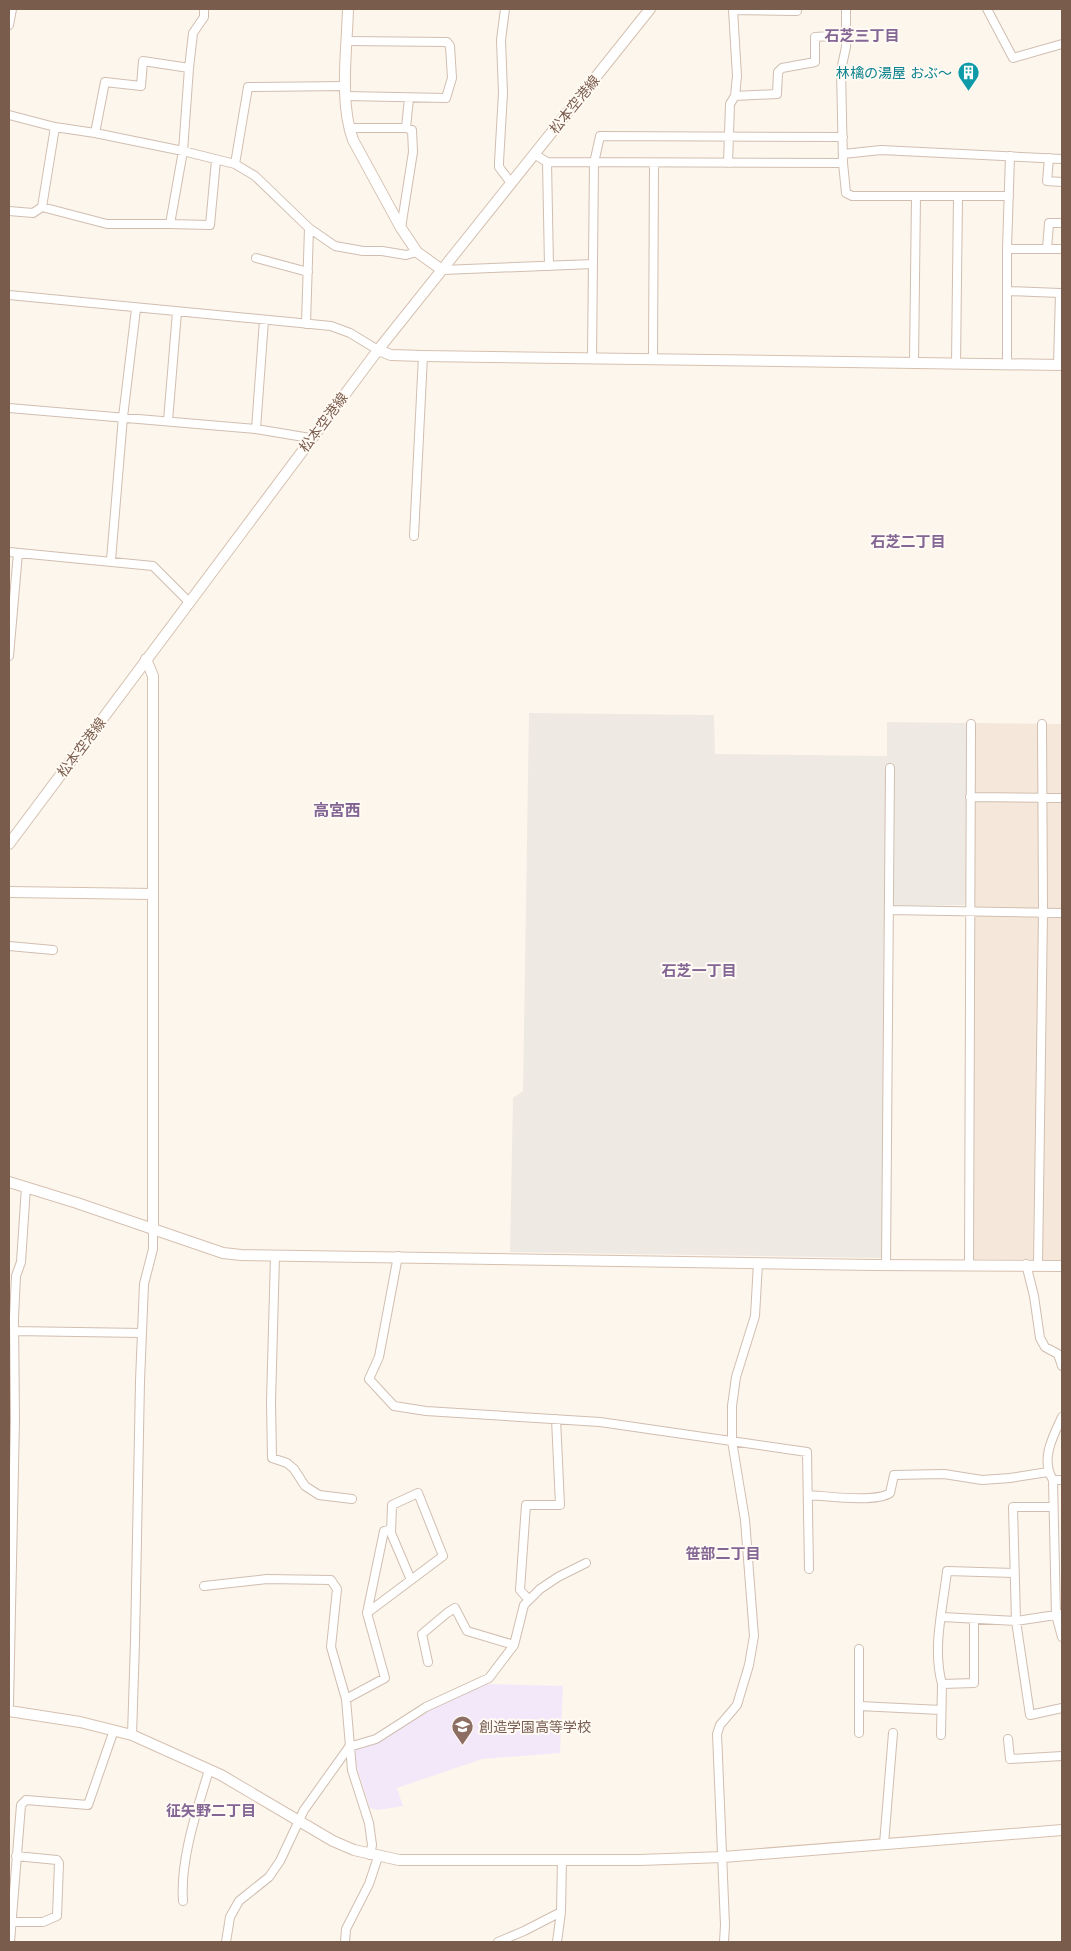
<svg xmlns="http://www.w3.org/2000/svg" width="1071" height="1951" viewBox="0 0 1071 1951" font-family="Inter,'Noto Sans JP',sans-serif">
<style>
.residential{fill:#f5e8da}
.industrial{fill:#efe9e4}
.education{fill:#f3e8fa}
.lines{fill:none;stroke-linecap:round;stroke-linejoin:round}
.street-casing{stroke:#d1beb0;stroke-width:10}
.secondary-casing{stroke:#d6c0b0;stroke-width:12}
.street{stroke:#fff;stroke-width:8}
.secondary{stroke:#fff;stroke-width:10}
.labels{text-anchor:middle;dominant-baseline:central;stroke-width:4;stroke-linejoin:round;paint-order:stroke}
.culture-label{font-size:14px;fill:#0d838f;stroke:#fffaf3;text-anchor:end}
.street-label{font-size:14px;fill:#7a5c4d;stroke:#fffaf3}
.education-label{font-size:14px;fill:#785e54;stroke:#fffaf3;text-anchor:start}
.neighbourhood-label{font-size:15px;font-weight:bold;fill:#846695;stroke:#fffaf3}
.quarter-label{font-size:16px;font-weight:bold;fill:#846695;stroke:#fffaf3}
</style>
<rect width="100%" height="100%" fill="#fdf6ec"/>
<path class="residential" d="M974,723L1062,724V1260L971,1259Z"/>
<path class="industrial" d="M529,713L714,715L715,754L887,756V722L967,723L968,903L965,905L887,906L884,1258L510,1252L513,1098L523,1091Z"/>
<path class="education" d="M486,1684L563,1686L560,1753L482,1759L397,1788L403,1806L378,1810L370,1808L356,1765L353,1752L355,1749L378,1742L445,1701Z"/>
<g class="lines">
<defs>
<path id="street" d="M505,9L501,40L503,93L499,162V167L511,183
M846,9V47L841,70L843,163L846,193L852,196H1009
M987,9L1013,58L1062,44
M9,25L12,9
M189,68L193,33L204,17V9
M346,96L446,98L452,78L450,46L447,42L347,41
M735,96L777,94L778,72L782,68L815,62V37L846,35
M9,115L55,127L95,133L183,151L235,164L255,176L309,228L335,246L363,251H382L406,255L417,252
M349,128H406L412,130L413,152L401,228
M406,128L409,98
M534,154L547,162L843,163
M843,154L881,150L1062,159
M1049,158L1047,181L1062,182
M547,162L549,266
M728,163L730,104L735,96L737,76L733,10L797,11
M235,164L248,87L346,86
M42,207L55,127
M9,211L33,213L42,207L107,224H170L183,151L189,68L143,61L141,86L105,82L95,133
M170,224L210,225L216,160
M1007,249H1062
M1047,249L1049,223H1062
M256,258L308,272
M442,270L593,264
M1007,291L1060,293L1058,365
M9,295L331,326L350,333L378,350
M306,324L309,228
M592,358L594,163L600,136L843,137
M653,359L654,163
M914,363L916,196
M956,364L958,196
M1007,365V249L1010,156
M9,408L256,429L310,438
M168,421L177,312
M256,429L264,320
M414,536L423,356
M9,552L153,566L190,603
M111,560L123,417L136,309
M9,656L18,553
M970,797L1062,798
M890,910L1062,913
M9,946L53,950
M275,1256L271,1402L272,1458L287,1463L294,1469L305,1486L319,1495L352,1499
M398,1256L379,1357L369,1379L394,1406L426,1411L600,1422L807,1452L809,1569
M1026,1264L1034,1296L1040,1338L1045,1347L1058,1354L1062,1366
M886,1265L890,768
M969,1265L971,724
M1038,1265L1043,912L1042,724
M14,1331L142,1333
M1062,1417C1053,1436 1040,1460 1053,1480H1062
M1053,1480L1056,1615L1062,1637
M808,1495C827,1496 875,1503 890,1493L894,1475L944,1474L982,1480L1010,1478L1048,1472
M1053,1507H1013L1016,1621L1030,1715L1062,1708
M204,1586L267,1579L331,1580L337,1589L331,1647L346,1699L352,1770L369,1823L372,1845L370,1855
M529,1600L520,1590L526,1505H560L556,1419
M367,1613L384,1531L391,1529
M942,1617L1016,1621L1062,1614
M859,1649V1733
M428,1662L422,1634L447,1613L455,1608L467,1631L514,1645
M942,1684C932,1648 943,1608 947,1571L1014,1573
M346,1699L385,1678L367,1613L443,1556L418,1493L392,1505L391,1533L411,1580
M9,1704L15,1420L14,1317L16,1276L21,1262L26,1187
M859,1706L941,1710
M132,1735L135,1642L140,1381L144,1284L153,1249V1228
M941,1735L942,1684L974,1683V1620
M1008,1739L1010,1759L1062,1756
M884,1844L893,1733
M183,1901C180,1859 197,1810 209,1770
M9,1922H43L57,1916L59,1863L57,1860L16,1856
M10,1942L21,1805L26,1800L88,1805L114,1730
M226,1942L230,1917L239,1901L269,1877L280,1861L304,1810L349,1747L376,1739L426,1707L489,1678L514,1645L524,1605L540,1589L558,1577L586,1563
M345,1942L346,1929L369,1884L378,1857
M498,1942L524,1931L561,1912
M557,1942L561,1912L562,1860
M724,1942L725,1925L717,1734L720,1725L737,1705L749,1665L754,1636L745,1520L732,1441V1406L736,1377L755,1316L758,1263"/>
<path id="secondary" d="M348,9C347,49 339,102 353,140L401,228L417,252L442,270
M378,350L391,355L423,356L1062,365
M146,659L153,676V1228
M9,844L378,350L650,9
M9,892L153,894
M9,1182L77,1203L223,1253L241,1255L873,1265L1062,1266
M9,1711L80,1722L132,1735L221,1775L333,1841L354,1850L399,1860H640L723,1857L1062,1830"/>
</defs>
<use href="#street" class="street-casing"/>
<use href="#secondary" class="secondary-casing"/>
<use href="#street" class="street"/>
<use href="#secondary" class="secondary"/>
</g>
<defs>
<symbol id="building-pin" viewBox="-11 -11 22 30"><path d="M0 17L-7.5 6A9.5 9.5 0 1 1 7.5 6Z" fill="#0f9aa8" stroke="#fffaf3"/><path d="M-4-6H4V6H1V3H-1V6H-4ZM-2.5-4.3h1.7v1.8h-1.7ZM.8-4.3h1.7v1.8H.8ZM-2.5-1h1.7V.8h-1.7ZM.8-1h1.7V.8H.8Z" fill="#fff"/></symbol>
<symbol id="school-pin" viewBox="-11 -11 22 30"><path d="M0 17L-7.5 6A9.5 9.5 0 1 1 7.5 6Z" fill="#8d6e63" stroke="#fffaf3"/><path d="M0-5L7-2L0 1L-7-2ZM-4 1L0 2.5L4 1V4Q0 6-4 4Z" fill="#fff"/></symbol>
</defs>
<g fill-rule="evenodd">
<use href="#building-pin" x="956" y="60" width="25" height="34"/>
<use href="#school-pin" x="450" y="1714" width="25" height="34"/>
</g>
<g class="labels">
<g class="culture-label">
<text x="952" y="72">林檎の湯屋 おぶ～</text>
</g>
<g class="street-label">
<text transform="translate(574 104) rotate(-51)">松本空港線</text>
<text transform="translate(323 422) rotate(-53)">松本空港線</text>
<text transform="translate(81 747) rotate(-53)">松本空港線</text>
</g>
<g class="education-label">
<text x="479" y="1726">創造学園高等学校</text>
</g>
<g class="neighbourhood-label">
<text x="862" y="35">石芝三丁目</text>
<text x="908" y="541">石芝二丁目</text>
<text x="699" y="970">石芝一丁目</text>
<text x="723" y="1553">笹部二丁目</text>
<text x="211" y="1810">征矢野二丁目</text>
</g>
<g class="quarter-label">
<text x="337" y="810">高宮西</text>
</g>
</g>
<rect width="1071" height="1951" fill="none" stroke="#7a5c4d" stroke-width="20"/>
</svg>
